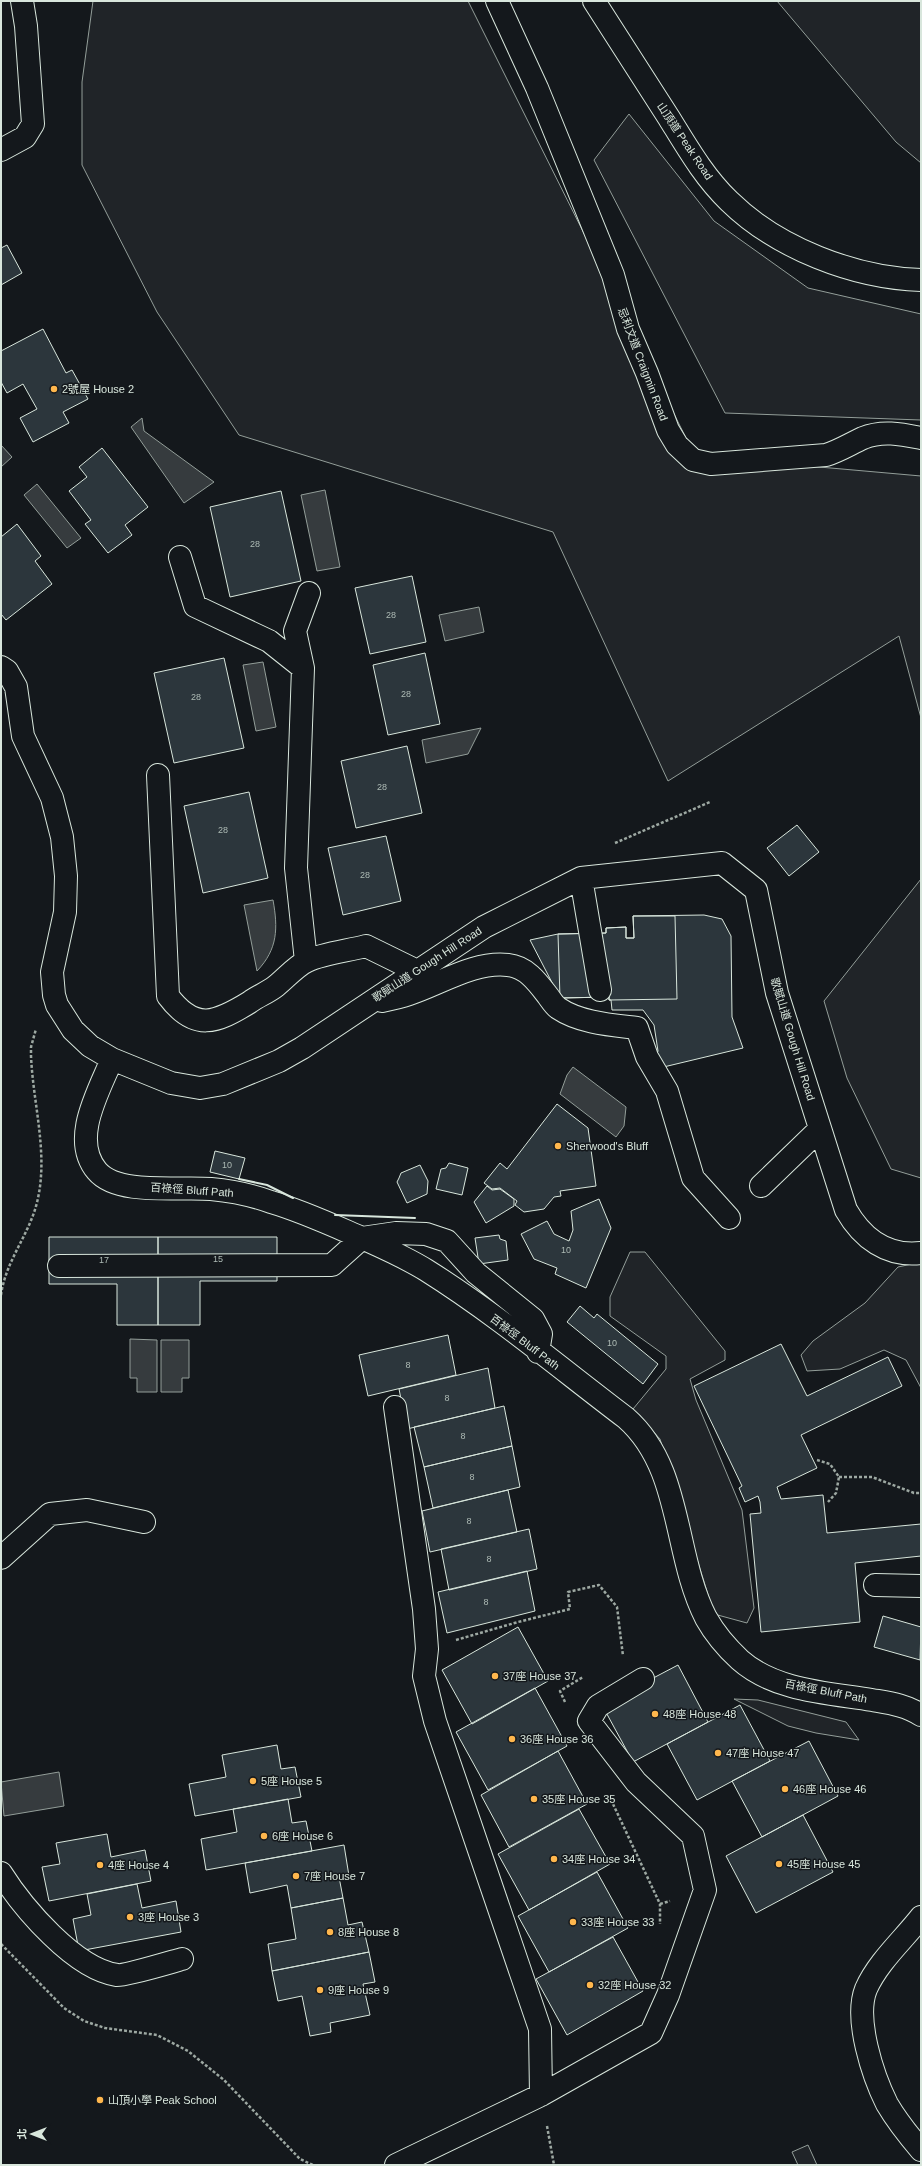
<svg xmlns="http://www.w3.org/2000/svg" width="922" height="2166" viewBox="0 0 922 2166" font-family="Helvetica,'Noto Sans TC',sans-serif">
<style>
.green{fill:#202428;stroke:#939e99}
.water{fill:#363b3e;stroke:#939e99}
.building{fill:#2c363c;stroke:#d8e6dc}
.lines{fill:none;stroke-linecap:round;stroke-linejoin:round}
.minor-casing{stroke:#d8e6dc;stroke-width:24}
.major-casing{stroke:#d8e6dc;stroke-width:24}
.path{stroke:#9da8a2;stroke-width:2.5;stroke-dasharray:3 2;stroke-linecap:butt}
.minor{stroke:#14181c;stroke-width:22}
.major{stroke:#14181c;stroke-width:22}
.wall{stroke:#d8e6dc;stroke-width:2}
.poi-dot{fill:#ffb74d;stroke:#14181c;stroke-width:1.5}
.labels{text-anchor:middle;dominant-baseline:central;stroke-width:3;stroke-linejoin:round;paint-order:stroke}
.number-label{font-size:9px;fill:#adbab4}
.street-label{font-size:11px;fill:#d8e6dc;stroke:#14181c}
.poi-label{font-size:11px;fill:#d8e6dc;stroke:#14181c;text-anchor:start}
</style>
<rect width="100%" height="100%" fill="#14181c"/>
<path class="green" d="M93,1H468L695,456L921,476V718L899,636L668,781L553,532L239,435L157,312L82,165V82Z
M777,1H921V163L896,142Z
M629,114L714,221L808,288L921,314V420L725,413L594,160Z
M921,879V1178L891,1169L847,1078L824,1001Z
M630,1252H645L725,1351V1360L690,1379L696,1400L742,1510L754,1608L747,1623L714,1614L660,1439L633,1409L666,1369V1356L610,1316V1297Z
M921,1262V1388L906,1360L884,1350L840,1369L807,1371L801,1355L813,1341L865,1303L898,1267Z
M734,1699L758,1700L846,1722L859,1740L816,1733L788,1726Z
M808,2145L817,2165H798L792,2152Z"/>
<path class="water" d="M142,418L144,431L214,482L184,503L131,427Z
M1,445L12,457L1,467Z
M37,484L81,538L67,548L24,495Z
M325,490L340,567L317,571L301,495Z
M479,607L484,632L445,641L439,615Z
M263,662L276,727L256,731L243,665Z
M481,728L468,754L426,763L422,740Z
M273,900C278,928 278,949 257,971L244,905Z
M573,1067L626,1107L624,1126L616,1137L560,1094L567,1075Z
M130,1339L157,1340V1392H137V1378H130Z
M161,1340H189V1378H182V1392H161Z
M59,1772L64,1806L4,1816L1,1782Z"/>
<path class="building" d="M7,245L22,273L1,285V248Z
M43,329L66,373L72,370L88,399L63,412L69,423L33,442L20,418L37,409L23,384L7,393L1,382V351Z
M102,448L148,507L125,525L132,535L108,553L85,524L91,520L69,491L87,477L79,467Z
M281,491L301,581L230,597L210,507Z
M17,524L41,556L35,561L52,584L6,620L1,614V537Z
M412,576L426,642L370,654L355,588Z
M425,653L440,724L388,735L373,665Z
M224,658L244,748L174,763L154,673Z
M407,746L422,813L356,828L341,761Z
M249,792L268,878L203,893L184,806Z
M797,825L819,852L789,876L767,848Z
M386,836L401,901L343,915L328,848Z
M704,915L722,919L731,936L732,1017L743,1048L651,1070L658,1051L654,1025L643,1010H612L611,1000H609V997L560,998L530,940L558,934L606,933V928L626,927V938H634L633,916Z
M633,916H675L677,999L609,1000V997L560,998L558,934L606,933V928L626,927V938H634Z
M557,1104L588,1128L596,1186L560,1191L561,1196L554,1197L544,1209L524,1212L515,1205L517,1201L500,1188L492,1189L484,1183L500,1163L507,1169Z
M215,1151L245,1158L239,1179L210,1172Z
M449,1163L468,1168L462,1195L436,1189L441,1169L446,1168Z
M420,1165L428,1181L427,1194L407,1203L397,1182L399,1178L401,1173Z
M487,1186L492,1190L500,1189L514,1199V1206L486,1223L474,1202Z
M599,1199L611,1228L586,1288L555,1274L557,1268L534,1259L521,1234L547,1221L554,1234L569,1241L573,1230L571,1211Z
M499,1235L500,1239L506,1241L508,1260L479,1264L475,1238Z
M49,1237H158V1325H117V1284H49Z
M158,1237H277V1281H200V1325H158Z
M580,1306L594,1318L597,1314L658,1364L643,1384L567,1322Z
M448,1335L456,1375L368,1396L359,1355Z
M781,1344L807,1396L888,1357L902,1386L801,1435L817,1468L777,1487L781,1499L823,1495L827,1533L921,1524V1556L855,1563L860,1622L761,1632L750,1514L761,1513L760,1502L758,1496L745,1502L739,1488L742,1486L694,1386Z
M488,1368L495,1408L407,1429L399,1389Z
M504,1406L512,1446L424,1467L414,1427Z
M512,1446L520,1487L433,1508L424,1467Z
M508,1490L517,1532L430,1552L422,1511Z
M529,1529L537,1569L449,1590L441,1549Z
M527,1571L535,1611L447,1633L438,1592Z
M883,1616L921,1627L920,1660L874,1647Z
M518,1627L548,1681L472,1724L442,1670Z
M678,1665L708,1722L633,1762L602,1705Z
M535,1688L567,1746L488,1790L456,1732Z
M740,1705L770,1761L697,1800L667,1744Z
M809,1741L838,1796L762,1837L732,1781Z
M277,1745L281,1769L295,1767L301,1797L195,1816L189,1784L226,1777L222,1755Z
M558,1751L587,1804L509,1847L481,1795Z
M288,1799L292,1823L306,1821L312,1851L206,1870L201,1839L237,1832L233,1809Z
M579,1809L610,1864L529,1910L498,1854Z
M803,1815L833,1872L756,1913L726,1856Z
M107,1834L111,1857L145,1850L151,1881L49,1901L42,1867L60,1864L56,1843Z
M344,1845L349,1876L339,1877L343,1898L291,1908L287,1885L250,1893L245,1863Z
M597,1872L628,1928L549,1972L518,1916Z
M137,1884L142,1908L176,1901L181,1932L79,1951L73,1919L91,1915L87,1894Z
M343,1898L348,1925L362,1922L369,1952L272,1971L268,1944L296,1939L291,1908Z
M613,1937L643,1991L567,2035L536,1979Z
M369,1952L375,1982L363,1984L370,2015L330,2023L331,2032L310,2036L302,1996L278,2001L272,1971Z"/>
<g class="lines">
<defs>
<path id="minor" d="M497,1L537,88L613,275L628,329L647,373L668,430L677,445L693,460L711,464L826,455C839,451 850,444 863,438C882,430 901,434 921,438
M1,150L25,137L33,124L26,26L22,1
M180,557L195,606L269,641L303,668
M1,667L7,671L16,687L23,736L52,798L62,837L66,876L65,912L52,972L54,995L57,1005L73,1030L90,1046L112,1059L171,1083L200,1088L223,1084L279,1061L302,1048L484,927L581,878L722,863L756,890L777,993L846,1210C862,1238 887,1257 921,1253
M158,775L168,996C195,1032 216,1023 250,1002C258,996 267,993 276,986C285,979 296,966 307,961C324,953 347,951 366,946L417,971
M581,878L600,990
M306,961L296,868L303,668L295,631L309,593
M382,1001C391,999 400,997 409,994C440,984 474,961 508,965C527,967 538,983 548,996C551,1000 554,1005 558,1008C580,1023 612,1025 637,1028L647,1057L667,1091L693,1178L729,1218
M112,1059C99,1091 70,1139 97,1171C118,1196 180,1186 211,1189C232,1191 252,1195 271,1202C302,1211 332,1225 362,1238C384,1248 405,1257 426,1270C496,1314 560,1368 626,1418C683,1468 673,1554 706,1618C715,1634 727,1648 740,1660C775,1691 829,1693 872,1700C889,1703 906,1705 921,1715
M761,1186L820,1129
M59,1266L332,1265L362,1238L396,1233L426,1234L447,1241L476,1273L533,1319L541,1334L538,1352
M395,1407L424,1609L427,1649L424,1676L435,1721L540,2029L541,2095
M1,1558L50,1514L87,1510L144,1522
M875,1585L921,1586
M1,1873C23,1908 75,1969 117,1975C125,1976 171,1962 182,1959
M921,1917C903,1940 878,1962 866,1989C854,2019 873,2076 887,2104C897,2121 909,2136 921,2150
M396,2165L541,2095L651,2033L668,1995L705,1890L693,1836L636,1782L589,1721L598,1706L643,1679"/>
<path id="major" d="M594,1C619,40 644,79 669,118C687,147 704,177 729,201C777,248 854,278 921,280"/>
</defs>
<use href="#minor" class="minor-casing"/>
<use href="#major" class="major-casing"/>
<path class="path" d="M615,843L710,802
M1,1295C6,1259 31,1233 38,1198C48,1152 33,1103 31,1056V1047L36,1029
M817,1460L830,1464L839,1477L836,1493L828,1502
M839,1477H872L914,1493H921
M456,1640L518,1622L570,1609L568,1592L599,1585L617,1607L623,1656
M565,1702L560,1691L583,1677
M613,1804L660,1904V1924
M660,1904L670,1901
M1,1944L64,2008L84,2021L105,2028L157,2035L188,2051L224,2080L300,2159L313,2165
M547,2126L554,2165"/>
<use href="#minor" class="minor"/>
<use href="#major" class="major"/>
<path class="wall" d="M239,1179L267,1185L293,1198
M335,1215L415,1218"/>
</g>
<g class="poi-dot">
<circle cx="54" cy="389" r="4"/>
<circle cx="558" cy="1146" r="4"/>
<circle cx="495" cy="1676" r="4"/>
<circle cx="655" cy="1714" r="4"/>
<circle cx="512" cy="1739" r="4"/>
<circle cx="718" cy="1753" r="4"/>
<circle cx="253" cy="1781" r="4"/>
<circle cx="785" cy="1789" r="4"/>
<circle cx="534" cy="1799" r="4"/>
<circle cx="264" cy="1836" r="4"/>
<circle cx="554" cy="1859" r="4"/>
<circle cx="779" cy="1864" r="4"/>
<circle cx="100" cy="1865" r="4"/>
<circle cx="296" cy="1876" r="4"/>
<circle cx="130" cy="1917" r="4"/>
<circle cx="573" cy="1922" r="4"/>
<circle cx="330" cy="1932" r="4"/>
<circle cx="590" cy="1985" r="4"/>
<circle cx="320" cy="1990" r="4"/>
<circle cx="100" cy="2100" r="4"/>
</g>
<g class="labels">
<g class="number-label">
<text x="255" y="544">28</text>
<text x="391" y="615">28</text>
<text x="406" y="694">28</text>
<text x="196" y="697">28</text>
<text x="382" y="787">28</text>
<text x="223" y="830">28</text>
<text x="365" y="875">28</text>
<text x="227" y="1165">10</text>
<text x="566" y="1250">10</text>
<text x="218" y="1259">15</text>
<text x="104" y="1260">17</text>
<text x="612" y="1343">10</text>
<text x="408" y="1365">8</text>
<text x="447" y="1398">8</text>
<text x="463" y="1436">8</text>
<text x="472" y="1477">8</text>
<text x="469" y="1521">8</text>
<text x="489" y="1559">8</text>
<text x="486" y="1602">8</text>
</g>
<g class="street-label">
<text transform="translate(685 141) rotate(56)">山頂道 Peak Road</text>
<text transform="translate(643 364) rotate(69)">忌利文道 Craigmin Road</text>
<text transform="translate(427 964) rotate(-33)">歌賦山道 Gough Hill Road</text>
<text transform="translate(793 1039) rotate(73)">歌賦山道 Gough Hill Road</text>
<text transform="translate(192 1190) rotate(4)">百祿徑 Bluff Path</text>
<text transform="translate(525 1342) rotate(37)">百祿徑 Bluff Path</text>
<text transform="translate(826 1691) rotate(11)">百祿徑 Bluff Path</text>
</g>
<g class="poi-label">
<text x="62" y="389">2號屋 House 2</text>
<text x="566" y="1146">Sherwood's Bluff</text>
<text x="503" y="1676">37座 House 37</text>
<text x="663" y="1714">48座 House 48</text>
<text x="520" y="1739">36座 House 36</text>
<text x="726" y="1753">47座 House 47</text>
<text x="261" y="1781">5座 House 5</text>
<text x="793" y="1789">46座 House 46</text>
<text x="542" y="1799">35座 House 35</text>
<text x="272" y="1836">6座 House 6</text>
<text x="562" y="1859">34座 House 34</text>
<text x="787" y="1864">45座 House 45</text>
<text x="108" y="1865">4座 House 4</text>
<text x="304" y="1876">7座 House 7</text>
<text x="138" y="1917">3座 House 3</text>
<text x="581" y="1922">33座 House 33</text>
<text x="338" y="1932">8座 House 8</text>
<text x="598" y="1985">32座 House 32</text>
<text x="328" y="1990">9座 House 9</text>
<text x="108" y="2100">山頂小學 Peak School</text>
</g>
</g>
<rect width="922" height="2166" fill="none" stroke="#d8e6dc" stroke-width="4"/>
<g transform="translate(32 2134) rotate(270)" stroke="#14181c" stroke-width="3" paint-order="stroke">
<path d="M0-3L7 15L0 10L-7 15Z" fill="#d8e6dc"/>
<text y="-6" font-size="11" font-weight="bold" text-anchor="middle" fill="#d8e6dc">北</text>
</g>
</svg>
